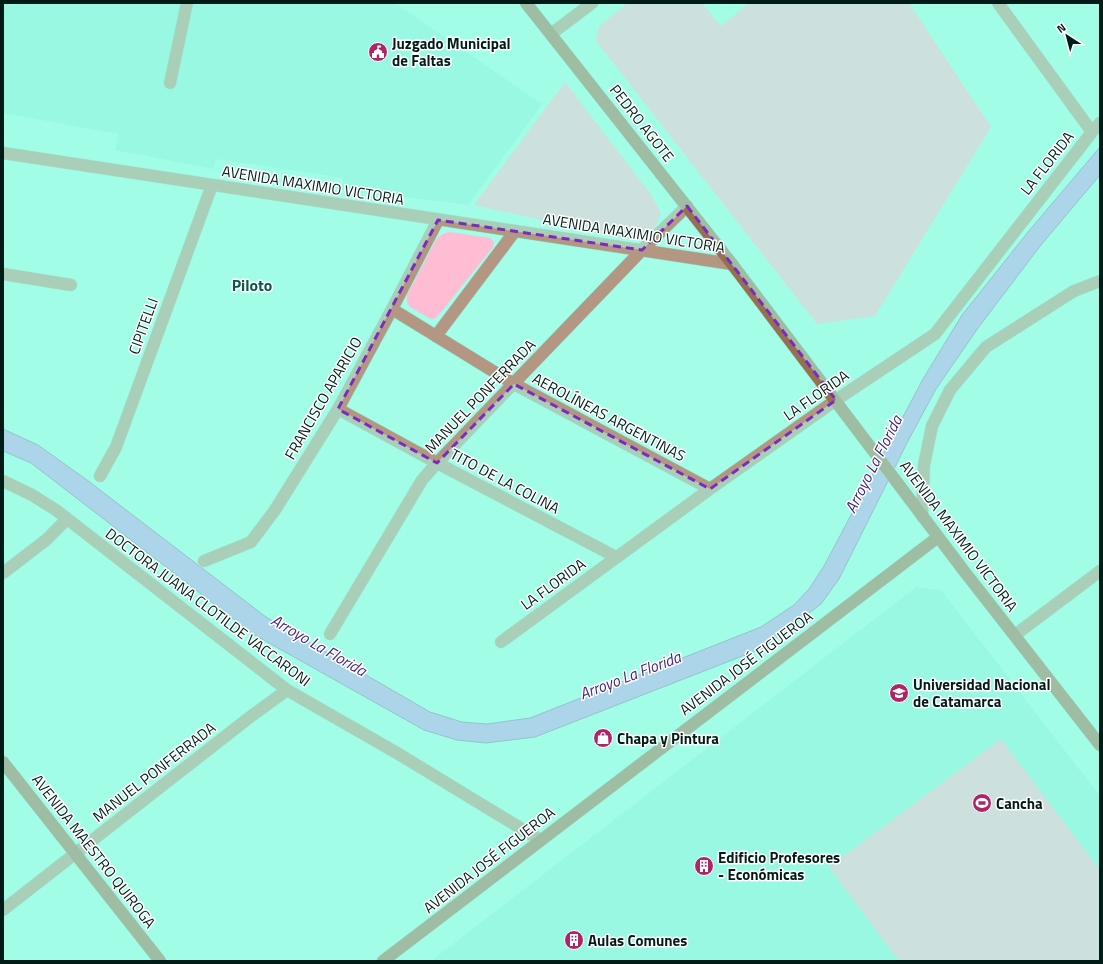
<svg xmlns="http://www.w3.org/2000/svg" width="1103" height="964" viewBox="0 0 1103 964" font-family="'Titillium Web',sans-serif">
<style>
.built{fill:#8ef2db}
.green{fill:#febdd3}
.water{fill:#b9a5eb;stroke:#827cab}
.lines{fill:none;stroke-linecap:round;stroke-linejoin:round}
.lane-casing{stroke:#89d9c6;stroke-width:13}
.street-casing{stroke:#89d9c6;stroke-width:13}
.secondary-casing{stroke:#89d9c6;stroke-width:13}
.lane{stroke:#b49782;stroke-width:12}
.street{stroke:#b49782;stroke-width:12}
.secondary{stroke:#996f51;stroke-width:12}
.marked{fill:none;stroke:#7b2cbf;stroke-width:3;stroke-dasharray:8 5;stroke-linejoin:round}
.labels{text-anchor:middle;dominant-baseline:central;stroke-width:3;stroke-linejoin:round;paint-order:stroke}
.poi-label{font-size:15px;font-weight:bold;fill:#011c16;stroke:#fff;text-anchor:start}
.street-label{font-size:15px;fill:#011c16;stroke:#fff}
.neighbourhood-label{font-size:16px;font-weight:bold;fill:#09574a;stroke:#fff}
.water-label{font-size:16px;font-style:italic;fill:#462777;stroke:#fff}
</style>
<rect width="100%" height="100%" fill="#a3fde7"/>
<path class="built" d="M3,3H395L542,104L468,205L342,189L343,178L216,159L213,169L115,150L118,134L3,113Z
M916,587L941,590L1100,796V961H431Z"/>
<path class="green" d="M628,3H702L721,26L749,3H909L991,127L875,316L817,324L596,41L599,26Z
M565,82L652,196L661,213L655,228L642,238L626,239L474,205Z
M450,232L490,238L494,242L493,247L438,316L434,319H431L410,307L407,302V295L436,240L442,234Z
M1001,739L1100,870V961H899L829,867Z"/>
<path class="water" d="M1100,147V175L1041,245L978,328L936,389L908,441L839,579L821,604L763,648L535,737L486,743L457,740L424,730L253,634L31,463L3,451V429L38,445L87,480L266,617L430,712L462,722L487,724L530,718L761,627L794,605L809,589L824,566L923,379L962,315L1028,232Z"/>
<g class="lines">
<defs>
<path id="lane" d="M170,83L187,3
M3,274L71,285
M436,336L515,231"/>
<path id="street" d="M998,3L1092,132
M551,34L592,3
M3,153L732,264
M392,309L514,384L710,489
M338,409L437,463L616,557
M100,476L116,447L212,185
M3,481L32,495L56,510L287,690L397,753L540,840
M922,516L924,465L932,426L950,390L986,347L1074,291L1100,281
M204,561L251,542L275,510L338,409L392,309L438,220
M3,573L46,540L67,519
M330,634L422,480L437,463L642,250L687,206
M1015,635L1100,571
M501,642L710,489L836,400L935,334L1092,132L1100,123
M3,910L250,717L287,690"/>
<path id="secondary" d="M526,3L732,264L964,571L1100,745
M3,762L160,961
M383,961L938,537"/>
</defs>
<use href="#lane" class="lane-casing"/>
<use href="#street" class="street-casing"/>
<use href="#secondary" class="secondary-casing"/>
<use href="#lane" class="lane"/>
<use href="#street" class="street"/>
<use href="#secondary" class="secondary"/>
</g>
<path d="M0 0H1103V964H0ZM687,206L836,400L710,489L514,384L437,463L338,409L438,220L642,250Z" fill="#a3fde7" fill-opacity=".55" fill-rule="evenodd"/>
<path class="marked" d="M687,206L836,400L710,489L514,384L437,463L338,409L438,220L642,250Z"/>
<defs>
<symbol id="civic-disc" viewBox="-11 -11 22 22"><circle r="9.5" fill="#ae2567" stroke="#fff"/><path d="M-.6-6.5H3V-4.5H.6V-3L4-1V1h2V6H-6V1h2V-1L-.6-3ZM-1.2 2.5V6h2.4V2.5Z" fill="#fff"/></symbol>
<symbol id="university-disc" viewBox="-11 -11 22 22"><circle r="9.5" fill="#ae2567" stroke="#fff"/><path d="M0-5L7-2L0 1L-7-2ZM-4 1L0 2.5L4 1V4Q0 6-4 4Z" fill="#fff"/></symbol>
<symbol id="shop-disc" viewBox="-11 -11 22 22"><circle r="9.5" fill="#ae2567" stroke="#fff"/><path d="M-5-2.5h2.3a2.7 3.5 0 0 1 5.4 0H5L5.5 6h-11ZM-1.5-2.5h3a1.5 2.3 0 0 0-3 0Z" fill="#fff"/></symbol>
<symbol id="stadium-disc" viewBox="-11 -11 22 22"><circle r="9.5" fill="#ae2567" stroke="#fff"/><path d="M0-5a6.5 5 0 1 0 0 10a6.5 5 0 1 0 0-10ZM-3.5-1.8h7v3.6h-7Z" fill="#fff"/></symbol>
<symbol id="building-disc" viewBox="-11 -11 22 22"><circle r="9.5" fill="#ae2567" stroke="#fff"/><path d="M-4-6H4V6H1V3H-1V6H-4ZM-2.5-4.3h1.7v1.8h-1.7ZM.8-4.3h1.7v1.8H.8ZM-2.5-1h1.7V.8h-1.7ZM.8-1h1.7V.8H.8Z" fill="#fff"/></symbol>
</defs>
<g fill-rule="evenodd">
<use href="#civic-disc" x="367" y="41" width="22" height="22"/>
<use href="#university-disc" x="888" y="682" width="22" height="22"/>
<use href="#shop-disc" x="592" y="727" width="22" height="22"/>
<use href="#stadium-disc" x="971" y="792" width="22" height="22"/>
<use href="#building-disc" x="693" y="855" width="22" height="22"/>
<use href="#building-disc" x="563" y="929" width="22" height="22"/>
</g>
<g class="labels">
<g class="poi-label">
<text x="392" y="43">Juzgado Municipal<tspan x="392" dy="17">de Faltas</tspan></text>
<text x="913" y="684">Universidad Nacional<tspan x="913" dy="17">de Catamarca</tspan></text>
<text x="617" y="738">Chapa y Pintura</text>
<text x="996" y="803">Cancha</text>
<text x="718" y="857">Edificio Profesores<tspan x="718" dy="17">- Económicas</tspan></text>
<text x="588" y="940">Aulas Comunes</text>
</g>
<g class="street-label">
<text transform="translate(642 123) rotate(52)">PEDRO AGOTE</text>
<text transform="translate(1047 163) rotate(-52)">LA FLORIDA</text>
<text transform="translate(313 185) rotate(9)">AVENIDA MAXIMIO VICTORIA</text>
<text transform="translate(634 233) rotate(9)">AVENIDA MAXIMIO VICTORIA</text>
<text transform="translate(143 326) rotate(-70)">CIPITELLI</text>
<text transform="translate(816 395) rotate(-35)">LA FLORIDA</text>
<text transform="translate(480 396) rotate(-46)">MANUEL PONFERRADA</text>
<text transform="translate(323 398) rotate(-60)">FRANCISCO APARICIO</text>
<text transform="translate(609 417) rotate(28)">AEROLÍNEAS ARGENTINAS</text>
<text transform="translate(505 481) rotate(28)">TITO DE LA COLINA</text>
<text transform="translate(959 536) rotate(53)">AVENIDA MAXIMIO VICTORIA</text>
<text transform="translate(553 584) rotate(-36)">LA FLORIDA</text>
<text transform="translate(208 607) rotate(37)">DOCTORA JUANA CLOTILDE VACCARONI</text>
<text transform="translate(746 663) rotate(-37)">AVENIDA JOSÉ FIGUEROA</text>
<text transform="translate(154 772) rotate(-38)">MANUEL PONFERRADA</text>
<text transform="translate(94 851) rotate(52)">AVENIDA MAESTRO QUIROGA</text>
<text transform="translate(489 860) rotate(-38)">AVENIDA JOSÉ FIGUEROA</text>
</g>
<g class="neighbourhood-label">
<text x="252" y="285">Piloto</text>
</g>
<g class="water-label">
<text transform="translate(873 464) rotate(-63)">Arroyo La Florida</text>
<text transform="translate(319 645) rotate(30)">Arroyo La Florida</text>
<text transform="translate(630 675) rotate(-21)">Arroyo La Florida</text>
</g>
</g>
<rect width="1103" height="964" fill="none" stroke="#011c16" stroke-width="8"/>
<g transform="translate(1067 36) rotate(324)" stroke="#ffffff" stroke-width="3" paint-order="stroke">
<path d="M0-3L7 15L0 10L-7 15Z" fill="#011c16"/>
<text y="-6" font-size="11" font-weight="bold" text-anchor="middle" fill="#011c16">N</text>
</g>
</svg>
